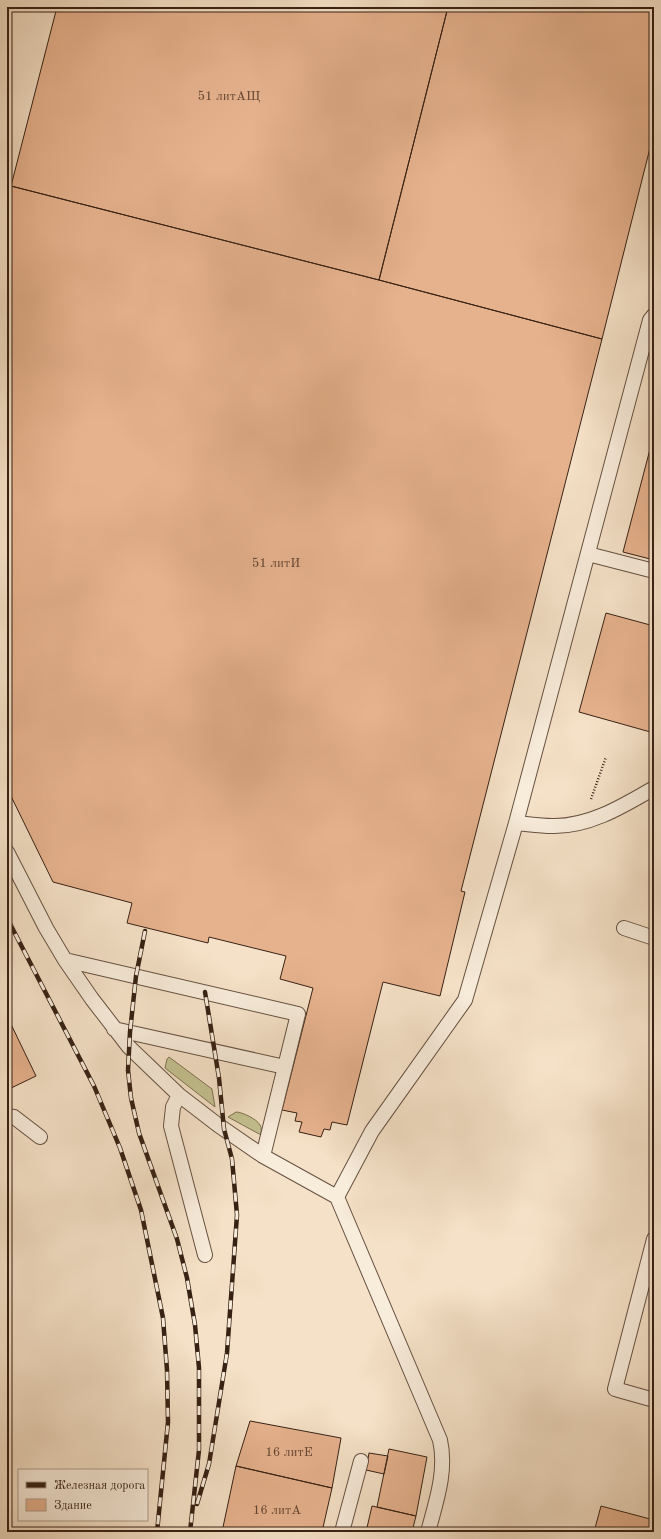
<svg xmlns="http://www.w3.org/2000/svg" width="661" height="1539" viewBox="0 0 661 1539" font-family="'Old Standard TT',serif">
<style>
.green{fill:#c4c190;stroke:#7e7152}
.building{fill:#e6b28e;stroke:#372114}
.lines{fill:none;stroke-linecap:round;stroke-linejoin:round}
.service-casing{stroke:#665141;stroke-width:16}
.path{stroke:#372114;stroke-width:2.5;stroke-dasharray:1 2;stroke-linecap:butt}
.service{stroke:#f8ecdb;stroke-width:14}
.rail-casing{stroke:#372114;stroke-width:4.5}
.rail{stroke:#f8ecdb;stroke-width:3;stroke-dasharray:9;stroke-linecap:butt}
.labels{text-anchor:middle;dominant-baseline:central;stroke-width:3;stroke-linejoin:round;paint-order:stroke}
.number-label{font-size:13px;fill:#634532}
</style>
<rect width="100%" height="100%" fill="#f5e1c7"/>
<filter id="stains"><feTurbulence type="fractalNoise" baseFrequency=".005" numOctaves="4"/><feColorMatrix values="0 0 0 0 .2 0 0 0 0 .09 0 0 0 0 .02 0 0 0 .5 -.17"/></filter>
<radialGradient id="worn" r=".72"><stop offset=".6" stop-color="#630" stop-opacity="0"/><stop offset="1" stop-color="#630" stop-opacity=".3"/></radialGradient>
<path class="green" d="M169,1057L212,1089L215,1107L165,1068L167,1059Z
M236,1112C242,1112 257,1119 260,1125C262,1128 261,1132 261,1135L228,1117Z"/>
<path class="building" d="M57,7H448L379,280L11,186Z
M448,7H654V132L602,339L379,280Z
M11,186L379,280L602,339L461,891L465,892L440,996L383,982L347,1125L332,1122L330,1130L324,1129L321,1137L299,1132L302,1122L295,1121L297,1113L282,1110L313,988L280,979L286,956L209,937L208,943L127,923L132,903L53,882L7,788V192L9,193Z
M654,434V560L623,552Z
M606,613L654,626V733L579,712Z
M7,1016L36,1076L7,1090Z
M250,1421L341,1438L332,1488L236,1466Z
M389,1449L427,1457L416,1516L377,1507Z
M369,1453L388,1456L384,1474L366,1470Z
M236,1466L332,1488L322,1532H222Z
M372,1506L416,1516L412,1532H366Z
M601,1506L654,1520V1532H594Z"/>
<g class="lines">
<defs>
<path id="service" d="M588,554L654,571
M516,823C528,824 540,826 552,826C589,827 623,806 654,788
M7,852L46,928L65,960L92,999L129,1047L179,1095L218,1125L263,1156L337,1197L440,1440C447,1471 436,1502 428,1532
M624,928L654,938
M65,960L298,1014L263,1156
M114,1029L285,1067
M179,1095L173,1107L171,1126L205,1255
M7,1116L14,1117L40,1137
M337,1197L372,1131L465,1000L516,823L650,320L654,315
M654,1239L615,1389L654,1400
M342,1532L361,1461"/>
</defs>
<use href="#service" class="service-casing"/>
<path class="path" d="M591,799L606,757"/>
<use href="#service" class="service"/>
<defs>
<path id="rail" d="M7,918L94,1086L120,1148L141,1210L163,1318L167,1370L168,1422L157,1532
M145,931L136,976L130,1032L128,1070L131,1098L139,1133L177,1239L187,1278L195,1325L199,1368V1450L190,1532
M197,1504L209,1464L227,1353L237,1215L232,1159L224,1129L219,1078L205,992"/>
</defs>
<use href="#rail" class="rail-casing"/>
<use href="#rail" class="rail"/>
</g>
<g class="labels">
<g class="number-label">
<text x="229" y="96">51 литАЩ</text>
<text x="276" y="563">51 литИ</text>
<text x="289" y="1452">16 литЕ</text>
<text x="277" y="1510">16 литА</text>
</g>
</g>
<rect width="661" height="1539" fill="none" stroke="#f5e1c7" stroke-width="24"/>
<rect x="8" y="8" width="645" height="1523" fill="none" stroke="#372114" stroke-width="2"/>
<rect x="12" y="12" width="637" height="1515" fill="none" stroke="#372114"/>
<rect x="18" y="1469" width="130" height="52" fill="#f8ecdb" stroke="#ab9b8b"/>
<rect x="26" y="1482" width="20" height="6" fill="#372114" stroke="#ab9b8b"/>
<text x="54" y="1489" font-size="12" fill="#372114">Железная дорога</text>
<rect x="26" y="1499" width="20" height="12" fill="#e6b28e" stroke="#ab9b8b"/>
<text x="54" y="1509" font-size="12" fill="#372114">Здание</text>
<rect width="100%" height="100%" filter="url(#stains)"/>
<rect width="100%" height="100%" fill="url(#worn)"/>
</svg>
